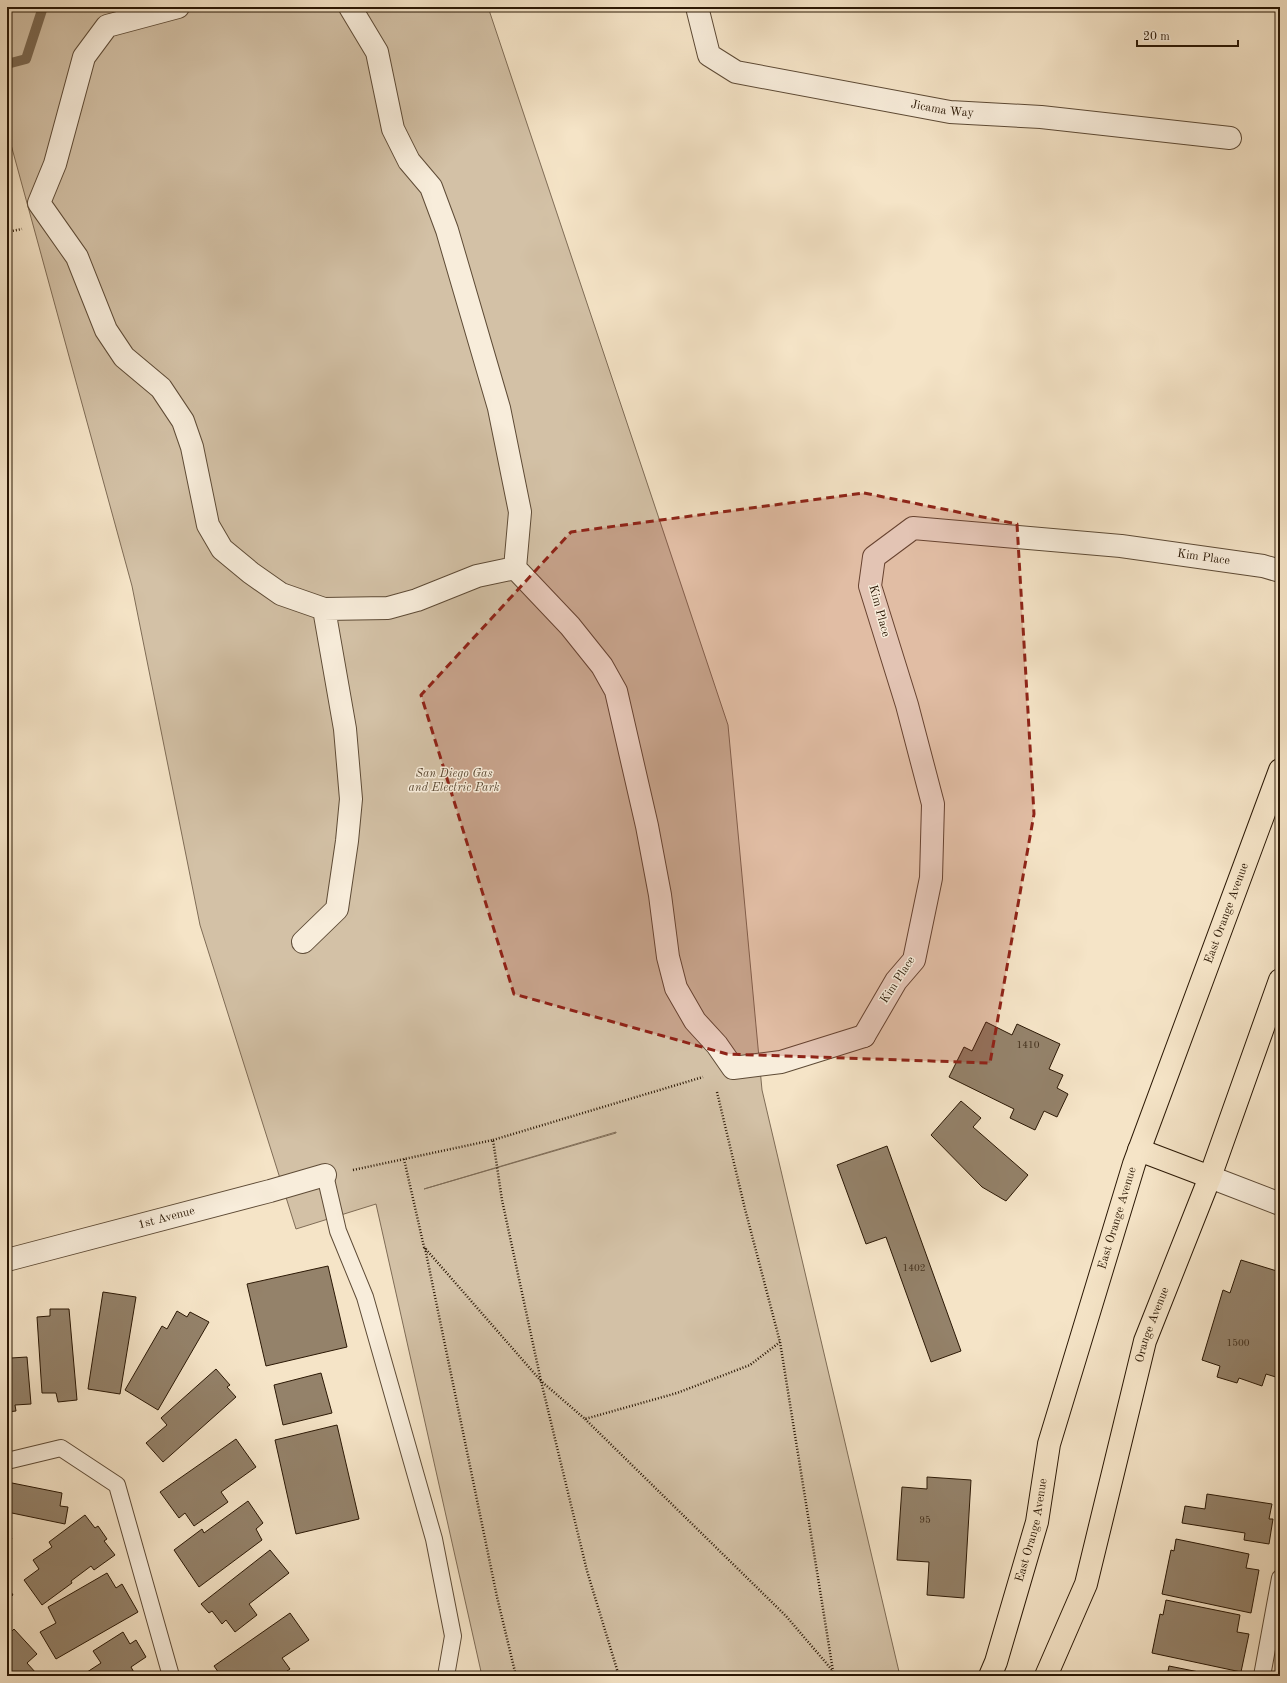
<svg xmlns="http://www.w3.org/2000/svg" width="1287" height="1683" viewBox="0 0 1287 1683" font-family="'Old Standard TT',serif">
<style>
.green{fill:#d3c1a6;stroke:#7f6c56;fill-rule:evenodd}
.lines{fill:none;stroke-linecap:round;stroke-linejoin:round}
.stream{stroke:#7b6952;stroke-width:10}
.building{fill:#94826a;stroke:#2b1805}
.service-casing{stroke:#5e4b36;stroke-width:18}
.pedestrian-casing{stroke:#5e4b36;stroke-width:24}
.minor-casing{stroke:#5e4b36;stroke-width:24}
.primary-casing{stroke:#2b1805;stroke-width:24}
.path{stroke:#2b1805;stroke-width:2.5;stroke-dasharray:1 2;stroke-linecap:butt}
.service{stroke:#f8eddb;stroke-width:16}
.pedestrian{stroke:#f8eddb;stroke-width:22}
.minor{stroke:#f8eddb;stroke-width:22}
.primary{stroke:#f5e4c7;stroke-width:22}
.marked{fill:#8f2418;fill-opacity:0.2;stroke:#8f2418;stroke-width:3;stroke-dasharray:8 5;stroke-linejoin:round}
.labels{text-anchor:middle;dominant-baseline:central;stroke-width:3;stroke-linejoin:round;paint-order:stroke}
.number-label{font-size:10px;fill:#45321e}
.street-label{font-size:12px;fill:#2b1805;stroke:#f8eddb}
.park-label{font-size:12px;font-style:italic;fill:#5d4b35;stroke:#f8eddb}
</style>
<rect width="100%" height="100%" fill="#f5e4c7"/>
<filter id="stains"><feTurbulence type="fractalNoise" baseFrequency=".005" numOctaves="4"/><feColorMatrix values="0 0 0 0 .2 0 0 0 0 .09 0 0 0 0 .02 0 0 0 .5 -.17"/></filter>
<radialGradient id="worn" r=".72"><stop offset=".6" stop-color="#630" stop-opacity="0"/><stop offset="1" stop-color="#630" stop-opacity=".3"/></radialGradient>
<path class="green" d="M7,7H488L728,725L762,1090L900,1676H482L376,1204L296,1229L200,925L132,586L7,130ZM616,1132V1133L424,1189Z"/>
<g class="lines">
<path class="stream" d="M7,64L26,59L43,7"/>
</g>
<path class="building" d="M986,1022L1012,1035L1017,1024L1060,1044L1049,1069L1063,1075L1057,1088L1068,1094L1057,1117L1044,1111L1035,1130L1010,1118L1014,1109L949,1077L964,1047L972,1051Z
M961,1101L981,1118L973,1127L1028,1175L1006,1201L982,1187L931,1135Z
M887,1146L961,1351L931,1362L886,1237L866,1244L837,1165Z
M1241,1260L1280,1272V1349L1278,1357H1280V1375L1279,1378L1266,1374L1262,1386L1239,1378L1237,1383L1217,1377L1220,1366L1202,1360L1223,1290L1230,1293Z
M328,1266L347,1347L266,1366L247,1284Z
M103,1292L136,1297L120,1394L88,1389Z
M50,1309H69L77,1400L58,1402L56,1393H42L37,1317L50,1316Z
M177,1311L187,1317L190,1312L209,1322L158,1410L125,1390L162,1326L167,1329Z
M7,1321H9L11,1358L27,1357L31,1404L15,1405L16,1411L7,1412Z
M216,1369L230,1385L227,1387L236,1397L163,1462L146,1443L167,1425L161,1418Z
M321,1373L332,1413L283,1425L274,1385Z
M337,1425L359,1519L296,1534L275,1440Z
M236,1439L256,1467L221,1492L228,1502L194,1526L185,1513L179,1518L160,1492Z
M927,1477L971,1480L964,1598L927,1595L929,1562L897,1560L902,1487L927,1489Z
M7,1482L62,1493L60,1506L68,1507L65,1524L7,1512Z
M1207,1494L1272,1504L1269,1519H1273L1269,1544L1244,1540L1245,1533L1182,1523L1185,1506L1205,1509Z
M248,1501L263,1523L256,1529L262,1540L199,1587L174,1550L202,1529L204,1533Z
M85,1515L95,1528L98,1526L107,1539L104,1541L115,1555L94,1570L91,1566L71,1581L72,1583L42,1605L24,1580L39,1569L33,1560L52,1547L49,1542Z
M7,1531L12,1539L7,1542Z
M1176,1539L1249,1554L1246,1568L1259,1570L1251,1613L1162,1594L1171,1550L1174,1551Z
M270,1550L289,1573L249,1604L257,1615L235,1632L226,1620L222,1624L212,1611L209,1613L201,1604Z
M107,1573L116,1588L122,1584L138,1612L56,1659L40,1632L56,1623L48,1607Z
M7,1586L13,1595L7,1599Z
M1166,1600L1240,1615L1237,1632L1249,1634L1241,1672L1152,1653L1160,1614L1163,1615Z
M290,1613L309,1640L282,1658L290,1669L280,1676H221L214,1666Z
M14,1629L37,1654L27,1663L36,1673L33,1676H7V1636Z
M123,1632L130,1644L136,1640L146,1657L131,1667L136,1676H81L101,1663L93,1651Z
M1169,1666L1219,1676H1167Z"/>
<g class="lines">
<defs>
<path id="service" d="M325,1175L338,1231L365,1297L434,1539L453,1636L446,1676
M7,1461L61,1448L117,1485L171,1676
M1262,1676L1280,1578"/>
<path id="pedestrian" d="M178,7L107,26L84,57L55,164L39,203L77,257L106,330L124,357L161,388L183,421L192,447L208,525L222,549L251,573L281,594L324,609L345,729L351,799L347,841L337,909L303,942
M515,568L570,626L602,666L616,691L647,826L660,895L668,957L676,988L695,1021L717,1045L733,1068L781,1062L864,1036
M324,609L388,608L417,600L477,576L515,568L520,512L499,408L447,230L431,187L409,161L393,129L377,52L350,7"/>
<g id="minor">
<path id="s1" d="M697,7L709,55L736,72L950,112L1041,117L1230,138"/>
<path id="s2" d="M864,1036L896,981L914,960L931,878L933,804L907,705L870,586L874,557L913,528L1121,546L1263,566L1280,571"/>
<path d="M1210,1177L1280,1204"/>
<path id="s3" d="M7,1260L270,1191L325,1175"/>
</g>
<g id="primary">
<path d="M1139,1150L1210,1177"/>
<path id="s4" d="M990,1676L996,1662L1037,1522L1049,1444L1134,1164L1280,770"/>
<path id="s5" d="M1046,1676L1086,1584L1145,1341L1210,1177L1280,980"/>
</g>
</defs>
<use href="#service" class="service-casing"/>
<use href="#pedestrian" class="pedestrian-casing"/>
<use href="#minor" class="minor-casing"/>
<use href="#primary" class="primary-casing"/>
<path class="path" d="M7,232L22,229
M717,1092L745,1209L780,1342L833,1671L830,1676
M493,1140L703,1077
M404,1159L424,1247L541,1381L585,1419L677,1393L750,1365L780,1342
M353,1170L493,1140L502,1200L541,1381L587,1571L619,1676
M425,1248L497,1597L516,1676
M585,1419L786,1616L833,1671L834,1676"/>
<use href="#service" class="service"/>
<use href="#pedestrian" class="pedestrian"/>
<use href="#minor" class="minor"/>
<use href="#primary" class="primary"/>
</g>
<path class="marked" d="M864,493L1017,524L1034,814L990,1063L727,1054L514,994L421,695L571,532Z"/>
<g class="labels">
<g class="number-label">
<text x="1028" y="1045">1410</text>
<text x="914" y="1268">1402</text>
<text x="1238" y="1343">1500</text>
<text x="925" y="1520">95</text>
</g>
<g class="street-label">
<text stroke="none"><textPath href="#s1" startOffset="291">Jicama Way</textPath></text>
<text stroke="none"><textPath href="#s2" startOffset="846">Kim Place</textPath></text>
<text transform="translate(879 611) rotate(75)">Kim Place</text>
<text stroke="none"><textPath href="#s4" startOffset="800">East Orange Avenue</textPath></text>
<text transform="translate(898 980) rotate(-57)">Kim Place</text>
<text stroke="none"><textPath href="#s3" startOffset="165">1st Avenue</textPath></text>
<text stroke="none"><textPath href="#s4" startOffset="476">East Orange Avenue</textPath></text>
<text stroke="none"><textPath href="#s5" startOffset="368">Orange Avenue</textPath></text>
<text stroke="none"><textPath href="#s4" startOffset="152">East Orange Avenue</textPath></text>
</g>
<g class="park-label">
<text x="454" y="774">San Diego Gas<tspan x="454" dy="14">and Electric Park</tspan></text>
</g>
</g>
<rect width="1287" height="1683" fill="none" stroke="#f5e4c7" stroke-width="24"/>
<rect x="8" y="8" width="1271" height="1667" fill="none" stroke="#2b1805" stroke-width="2"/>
<rect x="12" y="12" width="1263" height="1659" fill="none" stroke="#2b1805"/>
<path d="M1137 40v6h101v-6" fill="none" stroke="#2b1805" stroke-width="2"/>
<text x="1143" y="40" font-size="12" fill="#2b1805" stroke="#f8eddb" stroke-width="3" paint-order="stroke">20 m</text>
<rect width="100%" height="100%" filter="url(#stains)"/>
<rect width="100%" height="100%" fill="url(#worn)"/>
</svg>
